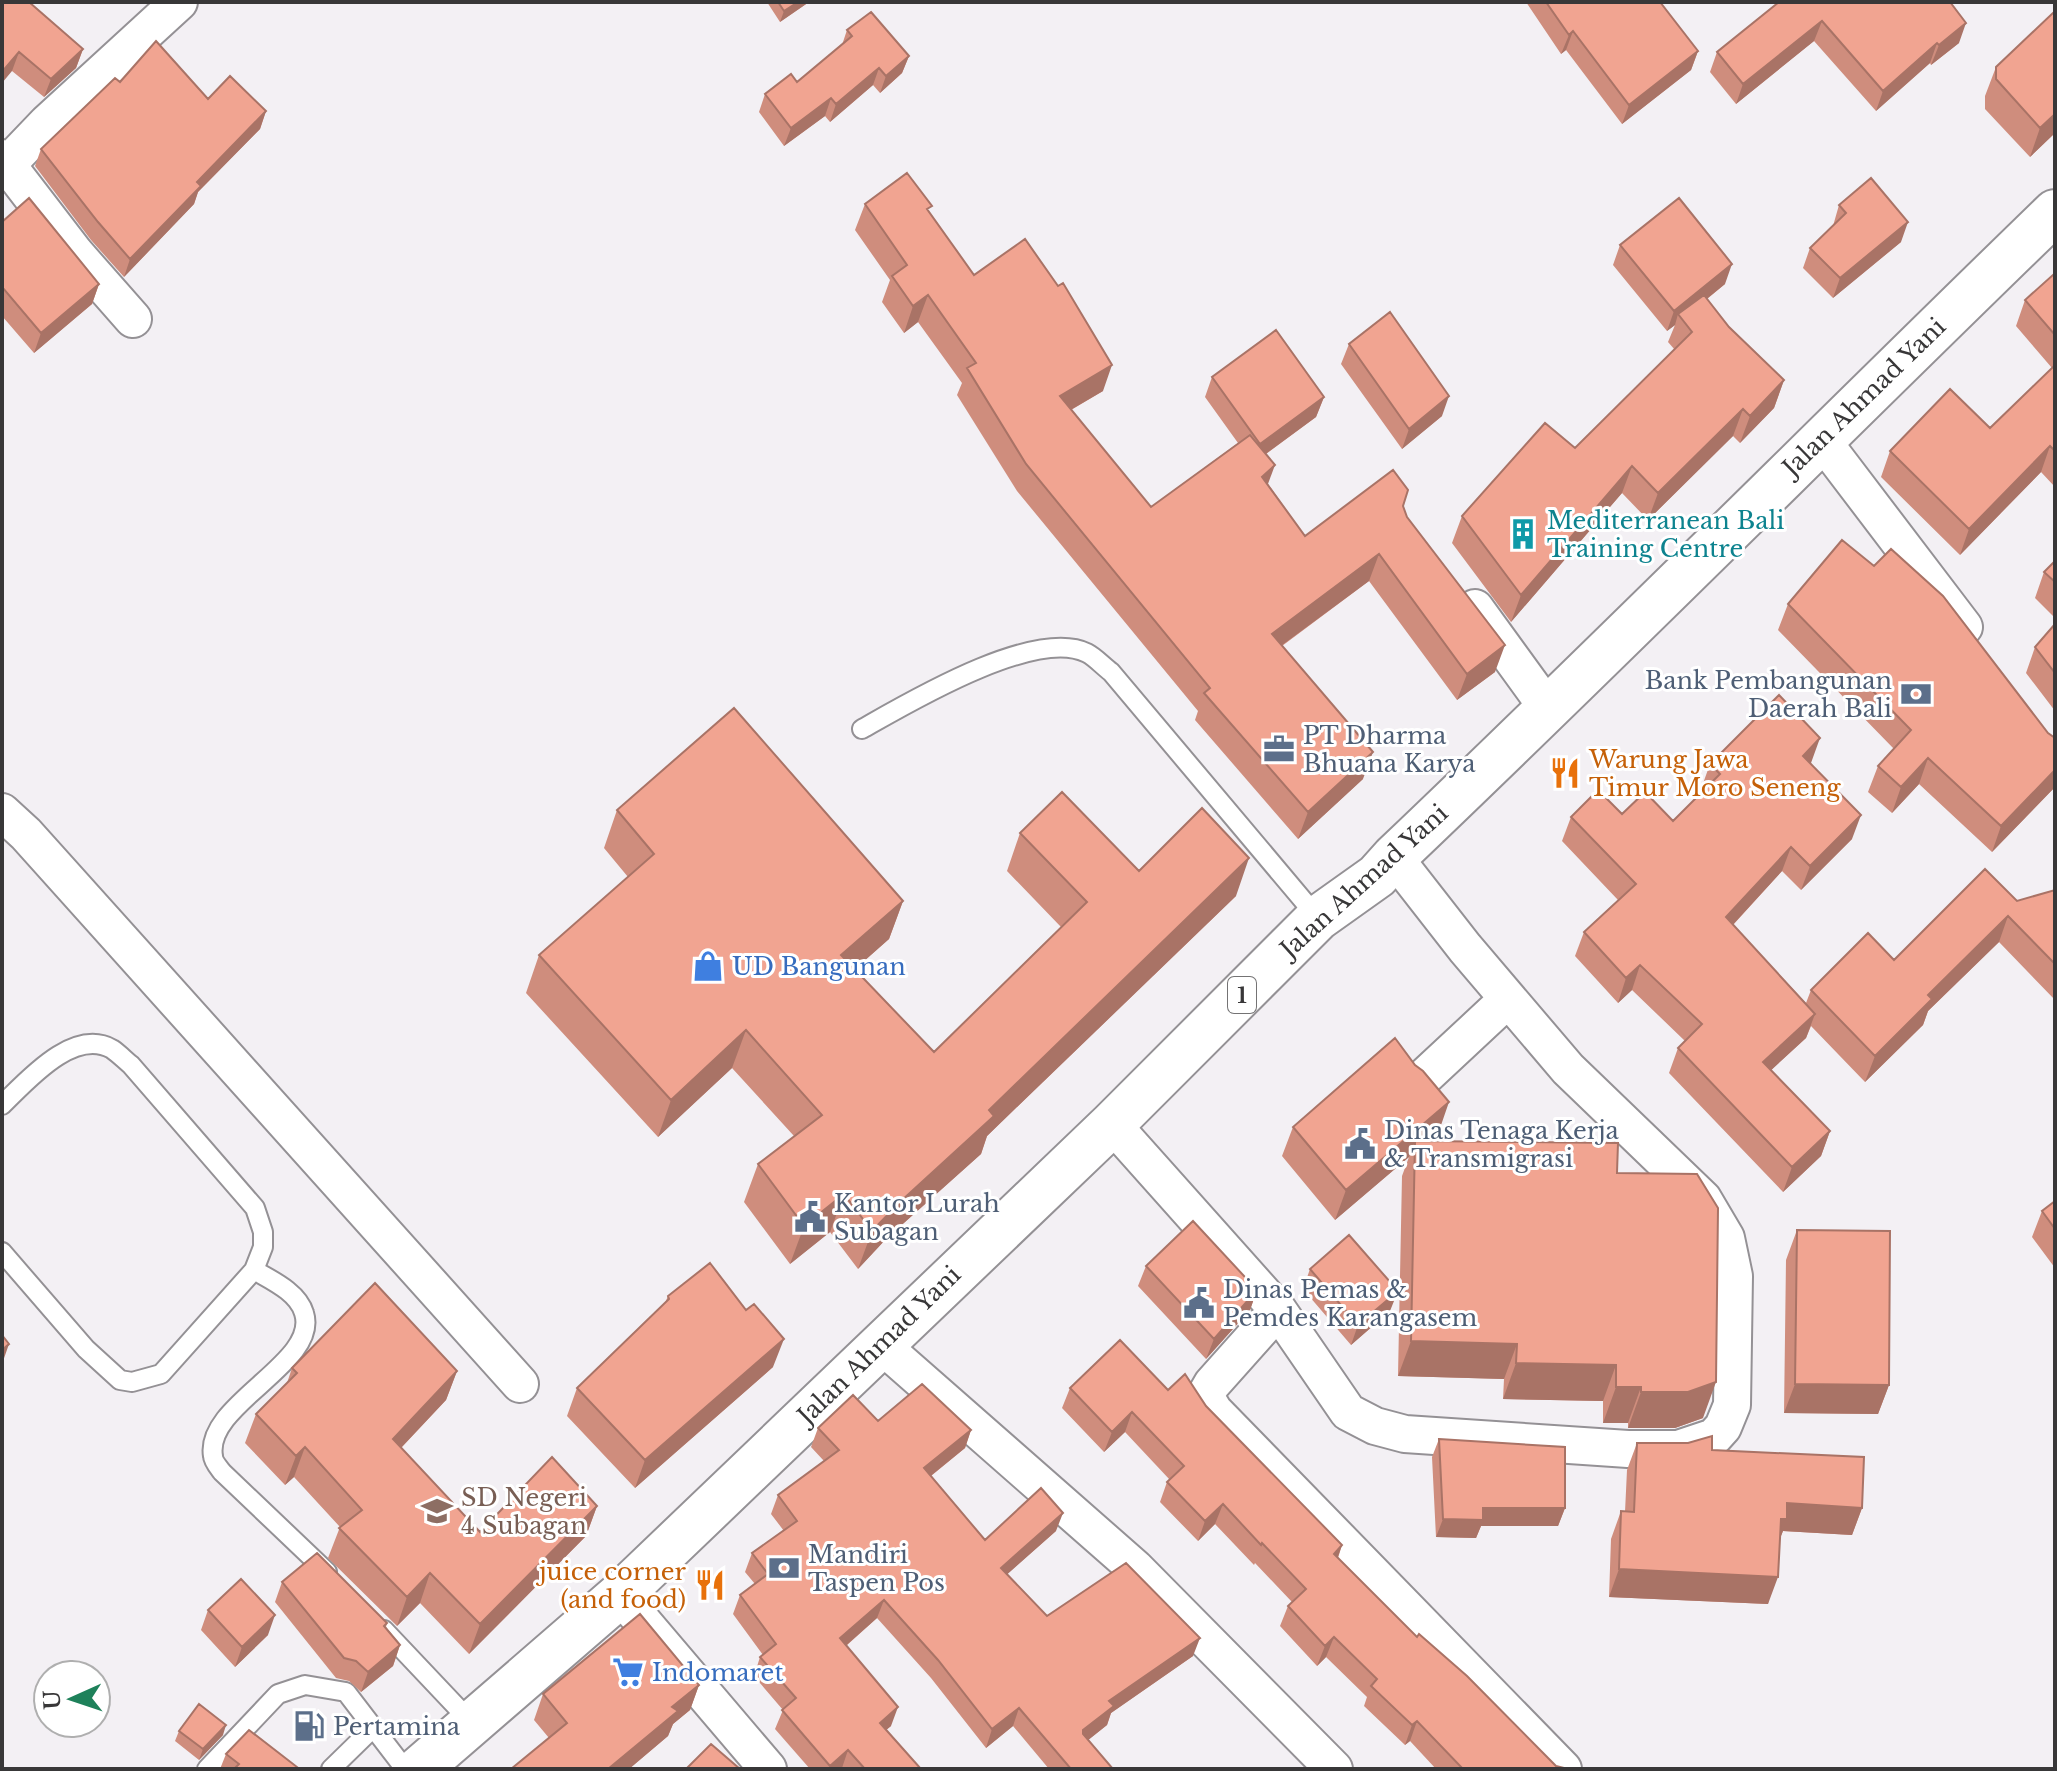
<svg xmlns="http://www.w3.org/2000/svg" width="2057" height="1771" viewBox="0 0 2057 1771" font-family="'Libre Baskerville',serif">
<style>
.lines{fill:none;stroke-linecap:round;stroke-linejoin:round}
.service-casing{stroke:#949195;stroke-width:22}
.minor-casing{stroke:#949195;stroke-width:40}
.trunk-casing{stroke:#949195;stroke-width:48}
.service{stroke:#fff;stroke-width:18}
.minor{stroke:#fff;stroke-width:36}
.trunk{stroke:#fff;stroke-width:44}
.wall{fill:#cf8d7d}
.shaded-wall{fill:#a97366}
.building{fill:#f1a491;stroke:#a97366;stroke-width:2}
.labels{text-anchor:middle;dominant-baseline:central;stroke-width:6;stroke-linejoin:round;paint-order:stroke}
.shield{fill:#fff;stroke:#747374;stroke-width:2}
.shield-label{font-size:22px;font-weight:bold;fill:#383738}
.street-label{font-size:24px;fill:#383738;stroke:#fff}
.culture-label{font-size:24px;fill:#0d838f;stroke:#fff;text-anchor:start}
.service-label{font-size:24px;fill:#4e5e75;stroke:#fff;text-anchor:start}
.food-label{font-size:24px;fill:#c56008;stroke:#fff;text-anchor:start}
.shop-label{font-size:24px;fill:#366cbe;stroke:#fff;text-anchor:start}
.education-label{font-size:24px;fill:#785e54;stroke:#fff;text-anchor:start}
</style>
<rect width="100%" height="100%" fill="#f3f0f4"/>
<g class="lines">
<defs>
<path id="service" d="M862,729C908,703 1035,627 1087,653C1095,657 1103,666 1111,672L1318,918
M2,1105C26,1082 73,1027 112,1049C118,1053 125,1060 131,1065L255,1208L263,1232V1247L254,1270L161,1374L132,1382L120,1380L86,1349L2,1252
M254,1270C271,1280 298,1292 304,1313C320,1363 204,1404 213,1456C213,1461 219,1468 222,1472L327,1572
M384,1630L471,1722
M207,1769L278,1694L305,1685L346,1692L405,1769
M331,1769L374,1727"/>
<path id="minor" d="M2,158L75,253L133,319
M2,170L47,123L179,2
M1821,439L1964,627
M1475,608L1549,710
M2,812L26,834L520,1384
M1420,1081L1508,999
M1112,1124L1278,1310L1348,1412L1375,1426L1405,1434L1628,1449H1678L1714,1437L1723,1427L1732,1405L1734,1276L1726,1238L1703,1199L1568,1069L1465,948L1394,857
M1278,1310L1212,1384L1205,1396L1214,1411L1563,1769
M880,1344L1135,1568L1334,1769
M620,1595L768,1769"/>
<path id="trunk" d="M419,1769L620,1595L1112,1124L1318,918L1377,876L1394,857C1617,645 1834,426 2055,212"/>
</defs>
<use href="#service" class="service-casing"/>
<use href="#minor" class="minor-casing"/>
<use href="#trunk" class="trunk-casing"/>
<use href="#service" class="service"/>
<use href="#minor" class="minor"/>
<use href="#trunk" class="trunk"/>
</g>
<path class="wall" d="M2,2L83,49L76,68L44,97L12,71Z
M767,2H809L780,22Z
M1526,2H1660L1698,51L1691,70L1622,124L1566,50L1561,54Z
M1779,2L1959,43L1931,65L1930,63L1876,111L1814,41L1736,104L1710,72L1717,52Z
M2055,11V133L2030,157L1985,109V96L1996,67Z
M847,30L909,56L902,73L880,93L873,85L830,122L825,116L784,146L759,112L765,94L797,82L842,45Z
M120,82L266,111L260,129L198,192L194,204L124,277L91,240L35,166L41,149Z
M865,204L929,212L974,275L1103,391L1071,410L1151,507L1238,443L1205,397L1212,377L1324,397L1316,417L1266,454L1268,484L1305,536L1403,506L1407,517L1495,672L1457,700L1369,581L1282,646L1363,779L1298,839L1195,720L1198,711L1017,491L957,395L962,383L918,322L904,333L882,302L890,280L855,230Z
M1839,205L1901,242L1833,298L1803,268L1810,248L1833,226Z
M2,222L99,284L92,304L34,353L2,316Z
M1620,245L1725,284L1707,299L1729,327L1784,380L1774,408L1740,443L1733,436L1648,520L1622,493L1511,622L1452,543L1462,516L1575,448L1675,350L1668,342L1675,325L1667,331L1613,265Z
M2055,276V487L2041,472L1960,555L1881,477L1890,451L1990,428L2052,368L2016,326L2025,300Z
M1349,344L1442,416L1402,449L1341,364Z
M2055,561V618L2035,598L2044,572Z
M1788,604L2048,733L2055,738V787L1992,852L1919,784L1892,813L1868,792L1878,766L1894,749L1778,630Z
M2055,624V711L2026,673L2035,647Z
M1811,763L1852,839L1801,890L1782,871L1733,925L1806,1003L1811,990L1894,960L2017,901L2055,890V1000L1999,942L1928,1011L1923,1025L1865,1082L1811,1026L1806,1038L1771,1070L1830,1131L1821,1156L1783,1192L1669,1073L1678,1048L1685,1041L1632,990L1618,1003L1575,956L1584,932L1618,900L1562,841L1571,817L1622,814L1673,821L1703,791L1701,789L1710,764Z
M617,810L903,901L889,939L855,969L934,1052L1061,927L1007,871L1020,833L1139,871L1236,896L987,1136L981,1154L886,1239L858,1269L830,1232L790,1264L744,1202L758,1164L794,1136L732,1068L658,1137L526,993L539,955L628,877L604,848Z
M1293,1127L1439,1131L1428,1141L1617,1173L1703,1418L1675,1428H1628V1423H1603V1401L1503,1399L1504,1379L1398,1376L1402,1176L1409,1157L1335,1220L1282,1156Z
M2055,1201V1268L2032,1237L2042,1211Z
M1797,1230L1889,1385L1878,1414L1784,1413L1786,1260Z
M1146,1266L1257,1290L1250,1310L1206,1359L1138,1286Z
M1310,1269L1390,1311L1351,1345L1303,1289Z
M668,1296L773,1367L635,1488L567,1416L577,1388L665,1303Z
M292,1368L457,1371L446,1400L401,1448L480,1532L597,1506L586,1536L469,1654L420,1603L397,1626L328,1558L340,1527L294,1477L285,1485L245,1443L256,1414L287,1383Z
M1070,1388L1168,1390L1206,1406L1342,1545L1338,1558L1370,1591L1417,1637L1556,1766L1568,1769H1436L1410,1741L1405,1745L1364,1706L1367,1697L1326,1657L1317,1666L1280,1626L1288,1606L1292,1602L1255,1563L1254,1565L1215,1524L1198,1541L1160,1502L1167,1482L1170,1480L1125,1432L1104,1452L1062,1408Z
M878,1421L971,1430L965,1448L931,1476L985,1540L1056,1531L1007,1574L1047,1616L1193,1656L1111,1713L1107,1725L1088,1740L1113,1769H1049L1013,1726L986,1748L931,1678L877,1618L846,1646L891,1726L886,1730L921,1769H810L775,1729L783,1710L754,1676L760,1657L763,1655L733,1614L740,1595L755,1584L745,1572L752,1553L784,1531L771,1514L778,1495L824,1461L811,1447L818,1428Z
M1439,1439L1565,1508L1558,1526H1481L1476,1538L1436,1537L1432,1457Z
M1637,1443L1712,1450L1862,1508L1852,1535L1783,1531L1780,1538L1768,1604L1609,1597L1611,1539L1621,1511L1625,1512L1627,1470Z
M282,1582L387,1623L386,1627L400,1645L393,1666L361,1692L349,1681L336,1678L275,1602Z
M208,1610L268,1635L235,1667L201,1630Z
M699,1685L690,1710L673,1724L668,1736L629,1769H511L549,1738L534,1720L543,1694Z
M179,1731L223,1735L199,1760L175,1741Z
M226,1754L297,1767L296,1769H220Z"/>
<path class="shaded-wall" d="M798,2H809L780,22L784,11Z
M1822,21L1814,41L1736,104L1743,84Z
M1966,23L1959,43L1931,65L1939,45Z
M1573,31L1566,50L1561,54L1569,35Z
M1937,43L1930,63L1876,111L1883,91Z
M83,49L76,68L44,97L51,79Z
M1698,51L1691,70L1622,124L1629,105Z
M19,52L12,71L2,83V72Z
M909,56L902,73L880,93L886,76Z
M879,68L873,85L830,122L836,104Z
M831,98L825,116L784,146L791,128Z
M266,111L260,129L198,192L194,204L124,277L130,259L197,182Z
M2055,114V133L2030,157L2040,128Z
M1908,222L1901,242L1833,298L1840,278Z
M1732,264L1725,284L1682,319L1678,314L1675,325L1667,331L1674,311Z
M99,284L92,304L34,353L41,333Z
M928,295L918,322L904,333L913,306Z
M1112,365L1103,391L1050,422L1060,396Z
M1784,380L1774,408L1740,443L1750,416Z
M1449,396L1442,416L1402,449L1409,429Z
M1324,397L1316,417L1252,464L1260,444Z
M1743,409L1733,436L1648,520L1658,493Z
M2050,446L2041,472L1960,555L1969,529Z
M1275,465L1265,492L1262,477Z
M1632,466L1622,493L1511,622L1521,595Z
M1379,554L1369,581L1262,660L1272,634Z
M1505,645L1495,672L1457,700L1467,674Z
M1820,738L1811,763L1794,780L1803,756Z
M1373,752L1363,779L1298,839L1308,812Z
M1928,758L1919,784L1892,813L1901,787Z
M2055,770V787L1992,852L2001,826Z
M1861,815L1852,839L1801,890L1810,866Z
M1791,847L1782,871L1717,942L1726,917Z
M1249,858L1236,896L987,1136L981,1154L886,1239L858,1269L872,1231L900,1202L989,1110Z
M903,901L889,939L828,993L841,955Z
M2008,916L1999,942L1928,1011L1923,1025L1865,1082L1875,1056L1928,995Z
M1640,965L1632,990L1618,1003L1626,978Z
M1815,1014L1806,1038L1754,1086L1763,1062Z
M746,1030L732,1068L658,1137L671,1100Z
M1449,1102L1439,1131L1415,1152V1141L1409,1157L1335,1220L1346,1190Z
M1830,1131L1821,1156L1783,1192L1792,1167Z
M844,1194L830,1232L790,1264L804,1226Z
M1257,1290L1250,1310L1206,1359L1214,1339Z
M1398,1291L1390,1311L1351,1345L1358,1325Z
M784,1339L773,1367L635,1488L645,1460Z
M1411,1341L1517,1344L1504,1379L1398,1376Z
M9,1344L2,1364V1350Z
M1516,1363L1616,1365L1603,1401L1503,1399Z
M457,1371L446,1400L382,1468L393,1439Z
M1716,1382L1703,1418L1675,1428H1628L1641,1392Z
M1795,1384L1889,1385L1878,1414L1784,1413Z
M1616,1387H1641L1628,1423H1603Z
M1132,1412L1125,1432L1104,1452L1112,1432Z
M971,1430L965,1448L917,1487L924,1468Z
M305,1447L294,1477L285,1485L296,1456Z
M1787,1503L1862,1508L1852,1535L1783,1531L1777,1546H1771Z
M1223,1504L1215,1524L1198,1541L1205,1521Z
M597,1506L586,1536L469,1654L480,1624Z
M1483,1508H1565L1558,1526H1481L1476,1538L1436,1537L1443,1519Z
M1063,1513L1056,1531L994,1586L1001,1568Z
M1342,1545L1335,1565L1334,1554Z
M1619,1569L1778,1577L1768,1604L1609,1597Z
M430,1573L420,1603L397,1626L407,1597Z
M884,1600L877,1618L833,1657L840,1638Z
M275,1615L268,1635L235,1667L242,1647Z
M1334,1637L1326,1657L1317,1666L1325,1646Z
M1200,1638L1193,1656L1111,1713L1107,1725L1077,1749L1083,1730L1109,1701Z
M400,1645L393,1666L361,1692L368,1672Z
M699,1685L690,1710L673,1724L668,1736L629,1769H608L672,1707Z
M898,1707L891,1726L873,1741L880,1723Z
M1019,1708L1013,1726L986,1748L992,1729Z
M1417,1721L1410,1741L1405,1745L1412,1725Z
M226,1725L223,1735L199,1760L203,1749Z
M848,1750L842,1768L829,1769L830,1766Z"/>
<path class="building" d="M2,2H29L83,49L51,79L19,52L2,72Z
M778,2H798L784,11Z
M1546,2H1660L1698,51L1629,105L1573,31L1569,35Z
M1779,2H1950L1966,23L1939,45L1937,43L1883,91L1822,21L1743,84L1717,52Z
M2055,11V114L2040,128L1996,79V67Z
M871,12L909,56L886,76L879,68L836,104L831,98L791,128L765,94L791,74L797,82L852,36L847,30Z
M156,41L208,99L230,76L266,111L197,182L201,186L130,259L98,222L41,149L115,78L120,82Z
M907,173L932,206L927,209L974,275L1025,239L1058,286L1063,283L1112,365L1060,396L1151,507L1250,435L1275,465L1262,477L1305,536L1393,470L1408,490L1403,506L1407,517L1505,645L1467,674L1379,554L1272,634L1373,752L1308,812L1204,693L1210,688L1026,464L967,368L976,363L928,295L913,306L892,276L907,265L865,204Z
M1871,178L1908,222L1840,278L1810,248L1846,213L1839,205Z
M29,198L99,284L41,333L2,287V222Z
M1679,198L1732,264L1674,311L1620,245Z
M2054,274L2055,276V335L2025,300Z
M1704,295L1729,327L1784,380L1750,416L1743,409L1658,493L1632,466L1521,595L1462,516L1545,423L1575,448L1692,332L1678,314Z
M1390,312L1449,396L1409,429L1349,344Z
M1276,330L1324,397L1260,444L1212,377Z
M2055,365V451L2050,446L1969,529L1890,451L1950,389L1990,428Z
M1842,540L1874,566L1891,549L1943,596L2048,733L2055,738V770L2001,826L1928,758L1901,787L1878,766L1911,730L1788,604Z
M2055,561V582L2044,572Z
M2055,624V673L2035,647Z
M1779,695L1820,738L1803,756L1861,815L1810,866L1791,847L1726,917L1815,1014L1763,1062L1830,1131L1792,1167L1678,1048L1702,1024L1640,965L1626,978L1584,932L1636,884L1571,817L1598,790L1622,814L1645,792L1673,821L1720,774L1710,764Z
M734,708L903,901L841,955L934,1052L1087,902L1020,833L1062,792L1139,871L1202,808L1249,858L989,1110L994,1116L900,1202L872,1231L844,1194L804,1226L758,1164L822,1115L746,1030L671,1100L539,955L654,854L617,810Z
M1985,869L2017,901L2055,890V964L2008,916L1928,995L1932,999L1875,1056L1811,990L1868,933L1894,960Z
M1395,1038L1415,1065L1423,1071L1449,1102L1346,1190L1293,1127Z
M1415,1141L1618,1143L1617,1173L1697,1174L1718,1208L1716,1382L1688,1392H1641V1387H1616V1365L1516,1363L1517,1344L1411,1341Z
M2055,1201V1229L2042,1211Z
M1193,1221L1257,1290L1214,1339L1146,1266Z
M1797,1230L1890,1231L1889,1385L1795,1384Z
M1349,1235L1398,1291L1358,1325L1310,1269Z
M710,1263L746,1310L754,1304L784,1339L645,1460L577,1388L669,1299L668,1296Z
M375,1283L457,1371L393,1439L480,1532L552,1457L597,1506L480,1624L430,1573L407,1597L339,1528L362,1510L305,1447L296,1456L256,1414L297,1373L292,1368Z
M2,1335L9,1344L2,1350Z
M1120,1340L1168,1390L1185,1374L1206,1406L1342,1545L1334,1554L1417,1637L1419,1634L1467,1676L1556,1766L1568,1769H1463L1417,1721L1412,1725L1371,1686L1377,1679L1334,1637L1325,1646L1288,1606L1306,1589L1262,1543L1261,1545L1223,1504L1205,1521L1167,1482L1184,1466L1132,1412L1112,1432L1070,1388Z
M922,1384L971,1430L924,1468L985,1540L1041,1488L1063,1513L1001,1568L1047,1616L1126,1563L1200,1638L1109,1701L1114,1706L1083,1730V1734L1113,1769H1071L1019,1708L992,1729L938,1660L884,1600L840,1638L898,1707L880,1723L921,1769H865L848,1750L830,1766L782,1710L796,1698L760,1657L776,1644L740,1595L768,1574L752,1553L797,1521L778,1495L839,1450L818,1428L853,1395L878,1421Z
M1712,1436V1450L1864,1457L1862,1508L1787,1503V1519H1781L1778,1577L1619,1569L1621,1511L1634,1512L1637,1443H1688Z
M1439,1439L1565,1447V1508H1483V1520L1443,1519Z
M317,1553L387,1623L384,1626L400,1645L368,1672L356,1661L344,1658L282,1582Z
M241,1579L275,1615L242,1647L208,1610Z
M640,1614L699,1685L672,1707L678,1711L608,1769H511L567,1723L543,1694Z
M199,1704L226,1725L203,1749L179,1731Z
M249,1730L297,1767L295,1769H234L239,1764L226,1754Z
M711,1744L740,1769H686Z"/>
<defs>
<symbol id="building-bare" viewBox="-9 -9 18 18"><path d="M-4-6H4V6H1V3H-1V6H-4ZM-2.5-4.3h1.7v1.8h-1.7ZM.8-4.3h1.7v1.8H.8ZM-2.5-1h1.7V.8h-1.7ZM.8-1h1.7V.8H.8Z" fill="#0f9aa8" stroke="#fff" stroke-width="2.5" paint-order="stroke"/></symbol>
<symbol id="bank-bare" viewBox="-9 -9 18 18"><path d="M-6-4H6V4H-6ZM0-2.3a2.3 2.3 0 1 0 0 4.6a2.3 2.3 0 1 0 0-4.6Z" fill="#5c6f8a" stroke="#fff" stroke-width="2.5" paint-order="stroke"/></symbol>
<symbol id="office-bare" viewBox="-9 -9 18 18"><path d="M-6-3h4V-5.5h4V-3h4V5H-6ZM-1-4.5V-3h2v-1.5ZM-6 0V1H6V0Z" fill="#5c6f8a" stroke="#fff" stroke-width="2.5" paint-order="stroke"/></symbol>
<symbol id="restaurant-bare" viewBox="-9 -9 18 18"><path d="M-5-6h1v4h1v-4h1v4h1v-4h1v5L-1.5 .5V6h-2V.5L-5-1ZM5-6V6H3V1.5H1.5Q1.5-4 5-6Z" fill="#e8710a" stroke="#fff" stroke-width="2.5" paint-order="stroke"/></symbol>
<symbol id="shop-bare" viewBox="-9 -9 18 18"><path d="M-5-2.5h2.3a2.7 3.5 0 0 1 5.4 0H5L5.5 6h-11ZM-1.5-2.5h3a1.5 2.3 0 0 0-3 0Z" fill="#3f7fe0" stroke="#fff" stroke-width="2.5" paint-order="stroke"/></symbol>
<symbol id="civic-bare" viewBox="-9 -9 18 18"><path d="M-.6-6.5H3V-4.5H.6V-3L4-1V1h2V6H-6V1h2V-1L-.6-3ZM-1.2 2.5V6h2.4V2.5Z" fill="#5c6f8a" stroke="#fff" stroke-width="2.5" paint-order="stroke"/></symbol>
<symbol id="school-bare" viewBox="-9 -9 18 18"><path d="M0-5L7-2L0 1L-7-2ZM-4 1L0 2.5L4 1V4Q0 6-4 4Z" fill="#8d6e63" stroke="#fff" stroke-width="2.5" paint-order="stroke"/></symbol>
<symbol id="supermarket-bare" viewBox="-9 -9 18 18"><path d="M-6-5.5h2.5l.6 2H6L4.5 2H-2.5L-4.4-4H-6ZM-1.5 3.2a1.3 1.3 0 1 0 .1 0ZM3 3.2a1.3 1.3 0 1 0 .1 0Z" fill="#3f7fe0" stroke="#fff" stroke-width="2.5" paint-order="stroke"/></symbol>
<symbol id="fuel-bare" viewBox="-9 -9 18 18"><path d="M-5.5-6h7V0h2V4h1.3V-2.5L3-4.5l.8-.8L6-3V5H2.5V1h-1V6h-7ZM-4.2-4.7v3.2H.2V-4.7Z" fill="#5c6f8a" stroke="#fff" stroke-width="2.5" paint-order="stroke"/></symbol>
</defs>
<g fill-rule="evenodd">
<use href="#building-bare" x="1501" y="512" width="44" height="44"/>
<use href="#bank-bare" x="1894" y="672" width="44" height="44"/>
<use href="#office-bare" x="1257" y="727" width="44" height="44"/>
<use href="#restaurant-bare" x="1543" y="751" width="44" height="44"/>
<use href="#shop-bare" x="686" y="944" width="44" height="44"/>
<use href="#civic-bare" x="1338" y="1122" width="44" height="44"/>
<use href="#civic-bare" x="788" y="1195" width="44" height="44"/>
<use href="#civic-bare" x="1177" y="1281" width="44" height="44"/>
<use href="#school-bare" x="415" y="1489" width="44" height="44"/>
<use href="#bank-bare" x="762" y="1546" width="44" height="44"/>
<use href="#restaurant-bare" x="688" y="1563" width="44" height="44"/>
<use href="#supermarket-bare" x="606" y="1650" width="44" height="44"/>
<use href="#fuel-bare" x="287" y="1704" width="44" height="44"/>
</g>
<g class="labels">
<rect class="shield" x="1228" y="977" width="28" height="36" rx="6"/>
<g class="shield-label">
<text x="1242" y="995">1</text>
</g>
<g class="street-label">
<text transform="translate(1864 397) rotate(-44)">Jalan Ahmad Yani</text>
<text transform="translate(1364 881) rotate(-42)">Jalan Ahmad Yani</text>
<text transform="translate(879 1345) rotate(-44)">Jalan Ahmad Yani</text>
</g>
<g class="culture-label">
<text x="1547" y="520">Mediterranean Bali<tspan x="1547" dy="28">Training Centre</tspan></text>
</g>
<g class="service-label">
<text x="1892" y="680" text-anchor="end">Bank Pembangunan<tspan x="1892" dy="28">Daerah Bali</tspan></text>
<text x="1303" y="735">PT Dharma<tspan x="1303" dy="28">Bhuana Karya</tspan></text>
<text x="1384" y="1130">Dinas Tenaga Kerja<tspan x="1384" dy="28">&amp; Transmigrasi</tspan></text>
<text x="834" y="1203">Kantor Lurah<tspan x="834" dy="28">Subagan</tspan></text>
<text x="1223" y="1289">Dinas Pemas &amp;<tspan x="1223" dy="28">Pemdes Karangasem</tspan></text>
<text x="808" y="1554">Mandiri<tspan x="808" dy="28">Taspen Pos</tspan></text>
<text x="333" y="1726">Pertamina</text>
</g>
<g class="food-label">
<text x="1589" y="759">Warung Jawa<tspan x="1589" dy="28">Timur Moro Seneng</tspan></text>
<text x="686" y="1571" text-anchor="end">juice corner<tspan x="686" dy="28">(and food)</tspan></text>
</g>
<g class="shop-label">
<text x="732" y="966">UD Bangunan</text>
<text x="652" y="1672">Indomaret</text>
</g>
<g class="education-label">
<text x="461" y="1497">SD Negeri<tspan x="461" dy="28">4 Subagan</tspan></text>
</g>
</g>
<rect width="2057" height="1771" fill="none" stroke="#383738" stroke-width="8"/>
<g transform="translate(72 1699) rotate(267)"><circle r="38" fill="#ffffff" stroke="#afafaf" stroke-width="2"/>
<path d="M0-6L14 30L0 20L-14 30Z" fill="#1e815a"/>
<text y="-12" font-size="22" font-weight="bold" text-anchor="middle" fill="#383738">U</text>
</g>
</svg>
